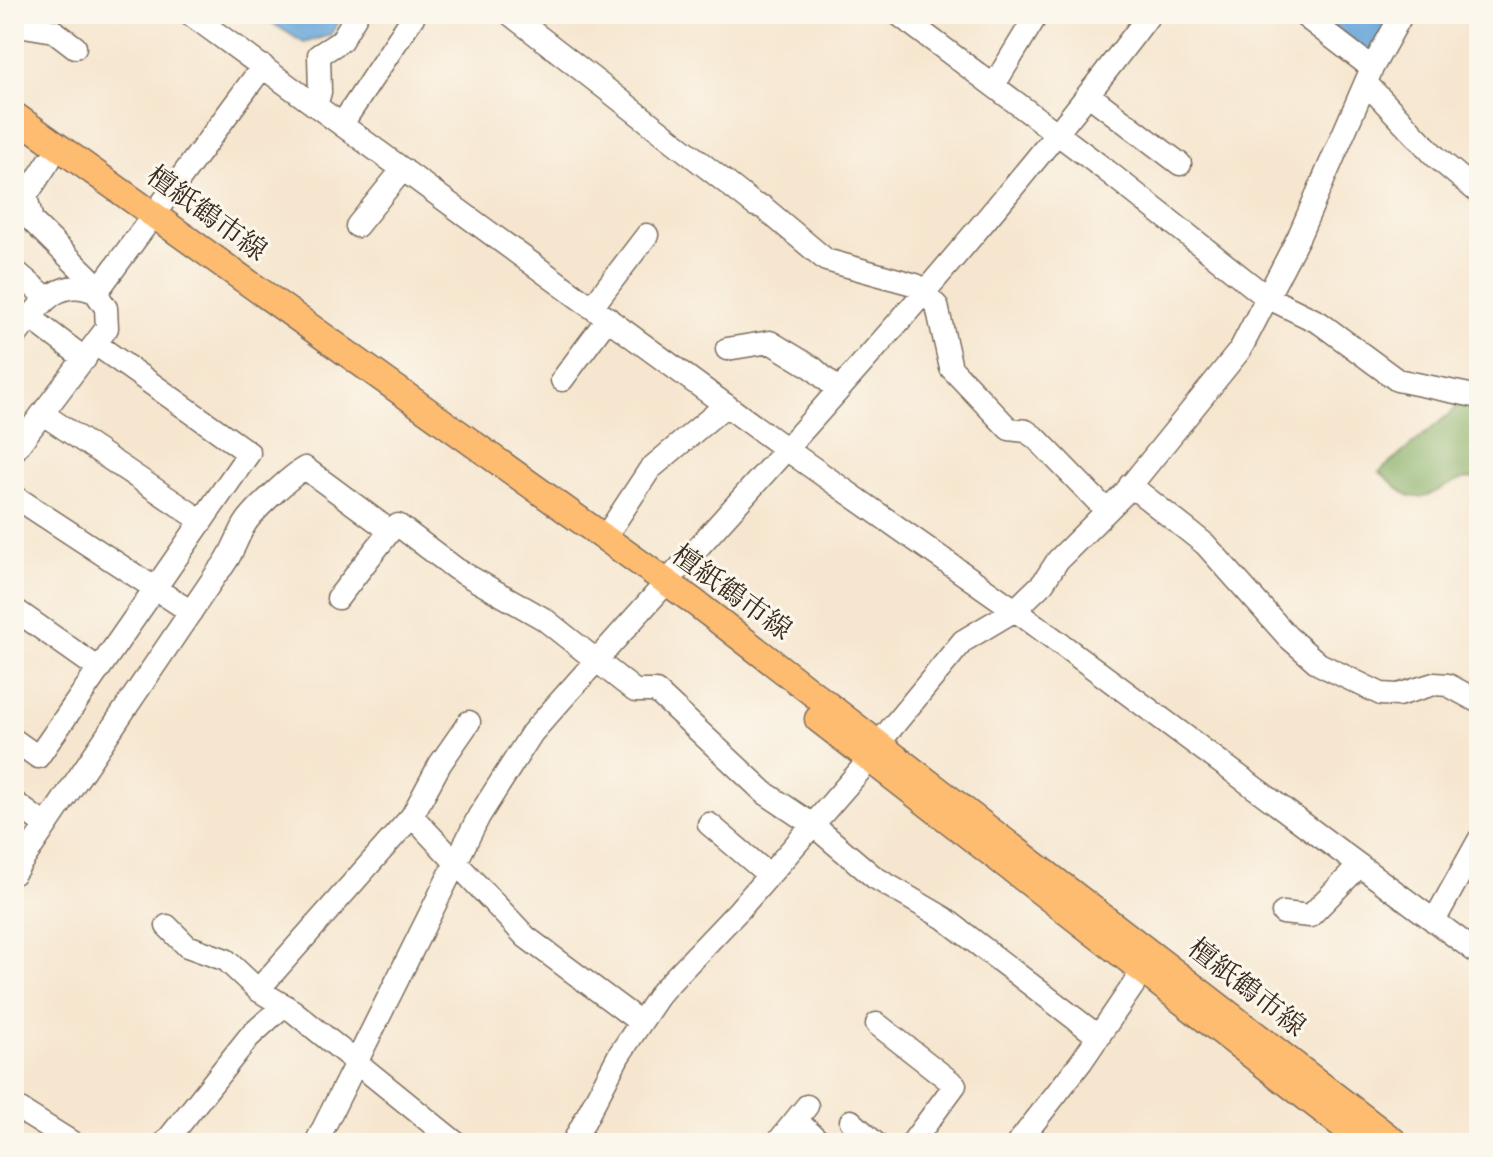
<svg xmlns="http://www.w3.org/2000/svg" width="1493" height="1157" viewBox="0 0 1493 1157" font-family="'IM FELL Great Primer','Noto Serif JP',serif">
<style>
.forest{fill:#86ad63;stroke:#606c40;stroke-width:2}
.water{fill:#67a6d9;stroke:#51687c;stroke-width:2}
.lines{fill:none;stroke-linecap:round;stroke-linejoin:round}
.minor-casing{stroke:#7c6c5c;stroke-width:25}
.major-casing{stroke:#7c6c5c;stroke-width:29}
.minor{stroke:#fff;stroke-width:22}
.major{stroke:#febc70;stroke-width:26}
.labels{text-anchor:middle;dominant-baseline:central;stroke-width:6;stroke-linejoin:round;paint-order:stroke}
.street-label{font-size:28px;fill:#3b2a1e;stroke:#fbf7ec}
</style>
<rect width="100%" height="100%" fill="#fbf7ec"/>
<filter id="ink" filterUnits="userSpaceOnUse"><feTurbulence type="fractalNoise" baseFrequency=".0125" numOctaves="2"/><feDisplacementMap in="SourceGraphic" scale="16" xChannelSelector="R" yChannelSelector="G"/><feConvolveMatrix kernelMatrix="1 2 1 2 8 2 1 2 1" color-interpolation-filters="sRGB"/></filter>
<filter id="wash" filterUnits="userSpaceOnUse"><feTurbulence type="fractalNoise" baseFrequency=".006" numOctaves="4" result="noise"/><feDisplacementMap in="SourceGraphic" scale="32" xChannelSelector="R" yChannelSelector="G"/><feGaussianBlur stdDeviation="1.8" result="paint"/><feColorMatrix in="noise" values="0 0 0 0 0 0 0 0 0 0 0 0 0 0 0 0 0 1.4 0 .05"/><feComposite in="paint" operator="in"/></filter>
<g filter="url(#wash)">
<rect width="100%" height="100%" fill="#f6e6cf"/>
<path class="forest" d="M1467,399L1479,402V480C1454,471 1434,503 1410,496C1400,493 1390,478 1379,472Z"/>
<path class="water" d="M258,14H344L330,35L304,43Z
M1322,14H1396L1369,54L1361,52Z"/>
</g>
<g filter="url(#ink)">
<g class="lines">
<defs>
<path id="minor" d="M190,14L786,449L1015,610L1479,954
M510,14L755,205L763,207L826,260L916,285L937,306L951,368L1009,429L1026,431L1037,439L1107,511
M898,14L1107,171L1265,296L1320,323L1397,380L1479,397
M1302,14L1372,68
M14,18L24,26L54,31L75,47
M1366,83L1436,157L1479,193
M994,85L1036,16
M1089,95L1180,164
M316,105L320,92L319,55L341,41L357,14
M342,124L415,14
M49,161L26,196L32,221L100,288
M357,226L403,169
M14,270L47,298
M592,307L647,235
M31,318L85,359
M14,338C36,311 57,273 96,293
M727,349L770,342L813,368L838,390
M562,380L608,318
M43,414L202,521
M14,451L107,328L106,308L96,293L263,66
M1130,485L1205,544L1288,637L1319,664L1381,694L1398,695L1434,684L1448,685L1479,702
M14,496L191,612
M604,539L650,469L726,405
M338,598L390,531
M14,609L99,669
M14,740L38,757L249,453L97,345
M879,743L963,641L1015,610L1043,583L1058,560L1123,495L1240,350L1299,236L1372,68L1402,14
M14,802L45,825
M412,816L526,937L640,1022
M709,824L769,875
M14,873L217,573C231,559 235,541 245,524C253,511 292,475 305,468L390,531L398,525L456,569L544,619L635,691H656L765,793L813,825L874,877L944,918L1099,1037
M1283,913L1310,916L1359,866
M1434,921L1479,840
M167,926L187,946L226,960L258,990L293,1011L456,1143
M258,990L412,816L440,764L469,722
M877,1024L955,1085L912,1143
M14,1106L73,1143
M796,1120L821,1143
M851,1121L875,1143
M165,1143L249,1037L284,1005
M316,1143L479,816L532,733C741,496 960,267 1150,14
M573,1143L619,1055L662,991L739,910L870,759
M777,1143L807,1106
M1018,1143L1081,1062L1143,971"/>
<path id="major" d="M14,115L693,601L1396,1143
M818,719L1365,1143"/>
</defs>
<use href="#minor" class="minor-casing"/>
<use href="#major" class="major-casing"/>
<use href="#minor" class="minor"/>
<use href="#major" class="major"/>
</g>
</g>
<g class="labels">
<g class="street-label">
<text transform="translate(207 213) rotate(36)">檀紙鶴市線</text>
<text transform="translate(732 592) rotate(36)">檀紙鶴市線</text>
<text transform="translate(1247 987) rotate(38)">檀紙鶴市線</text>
</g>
</g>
<rect width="1493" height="1157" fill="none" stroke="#fbf7ec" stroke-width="48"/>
</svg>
